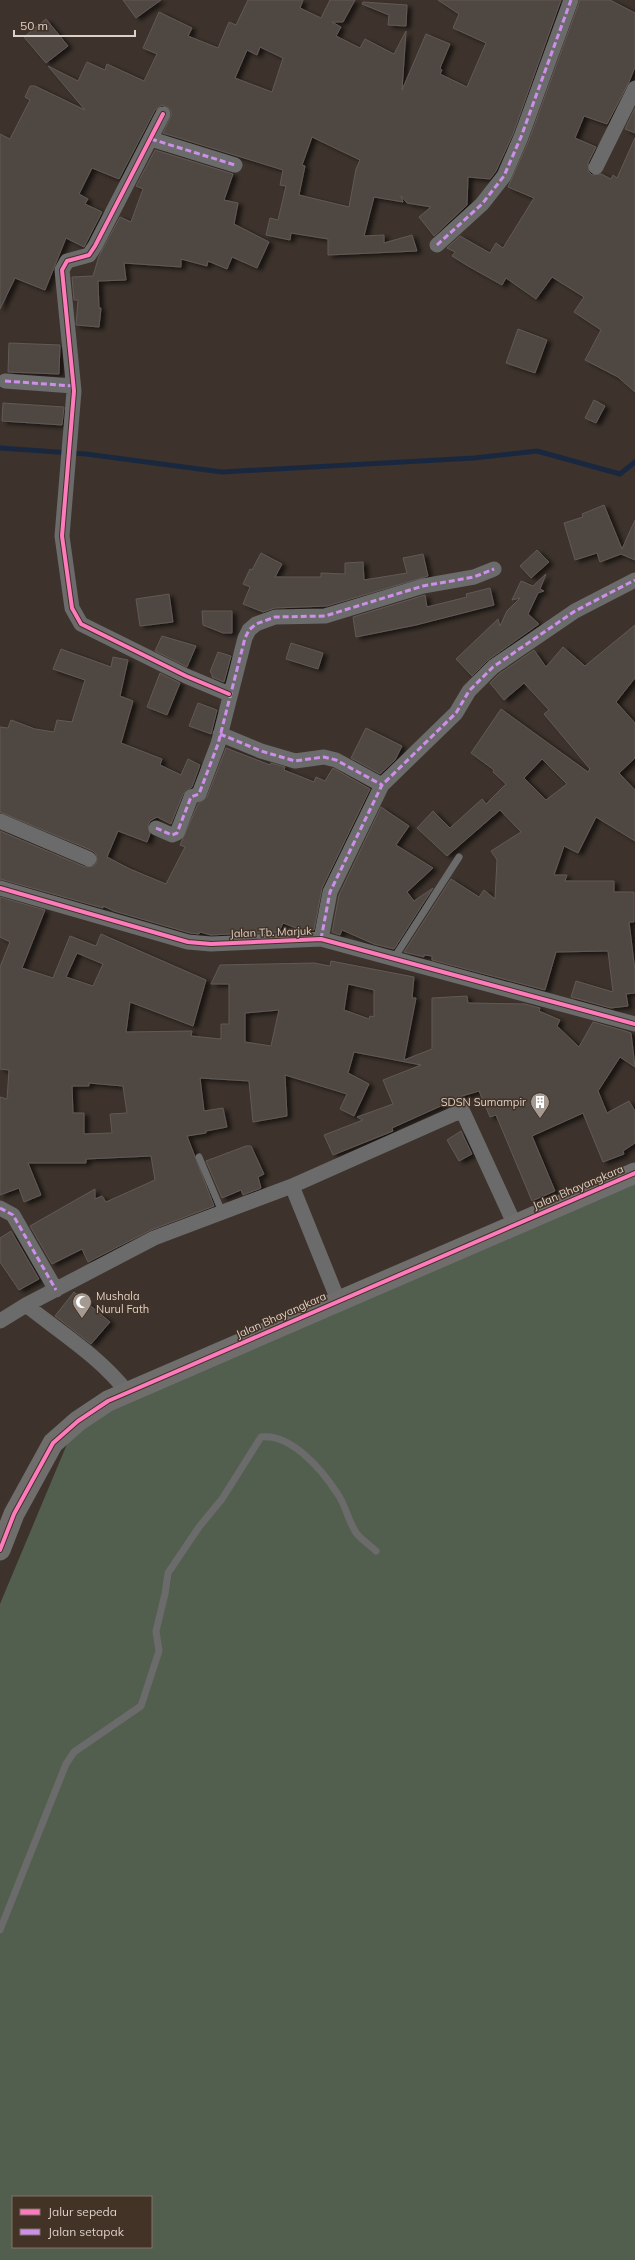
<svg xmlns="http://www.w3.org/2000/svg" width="635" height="2260" viewBox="0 0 635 2260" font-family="Mulish,sans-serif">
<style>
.green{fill:#525f4f;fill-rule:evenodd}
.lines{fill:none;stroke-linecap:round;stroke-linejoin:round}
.stream{stroke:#1a283f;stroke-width:5}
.building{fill:#504743;stroke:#625955;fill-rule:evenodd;filter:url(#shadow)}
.lane{stroke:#6c6b6b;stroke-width:7}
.street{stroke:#6c6b6b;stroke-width:15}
.secondary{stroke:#6f6e6c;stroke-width:21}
.quiet{stroke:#ce8fe9;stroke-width:3;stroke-dasharray:6 3;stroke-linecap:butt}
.cycleway-casing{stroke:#433226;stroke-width:6}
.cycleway{stroke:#fd7abc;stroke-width:4}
.labels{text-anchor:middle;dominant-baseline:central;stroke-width:3;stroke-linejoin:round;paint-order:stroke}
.street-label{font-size:11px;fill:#dcd1c9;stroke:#433226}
.poi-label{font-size:11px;fill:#dcd1c9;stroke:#433226;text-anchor:end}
</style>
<defs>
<filter id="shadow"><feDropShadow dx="4.5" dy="2.5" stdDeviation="2" flood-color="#0009"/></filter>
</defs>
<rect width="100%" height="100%" fill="#3d332c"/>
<path class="green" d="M635,1176V2260H0V1604L75,1425ZM13,2197H151V2247H13Z"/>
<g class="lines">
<path class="stream" d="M0,448L86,454L222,472L474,458L537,451L620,474L635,462"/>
</g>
<path class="building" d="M123,0H161L136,18Z
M248,0H303L300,8L321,18L330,0H355L343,22H332L341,27L336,36L360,48L365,39L394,54L406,31L402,90L426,34L450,44L440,68L442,70L440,74L467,87L486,43L453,28L459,14L438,0H561L513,134L496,171L490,179L468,177L467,205L434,236L419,217L431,207L407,203L401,196L403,202L374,197L364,236L384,235V243L412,235L417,251L328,255V239L291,233L290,240L266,235L270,218L278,220L286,186L280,185L283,170L163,133L172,114L170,109L162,105L155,110L119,179L92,168L79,194L88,199L85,204L102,212L84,247L66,238L45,290L15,278L0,309V134L10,139L30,100L25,97L30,86H35L85,110L48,66L78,81L87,62L105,70L107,64L144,81L157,54L143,48L159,12L192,28L188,36L218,48L229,22L236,25ZM260,47L283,58L272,92L235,78L247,50L257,55ZM312,137L360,160L356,169L349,207L299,195L305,166L302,165Z
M580,0H610L635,13V67L629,82L607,124L584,116L575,138L596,147L588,163L589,172L592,175L601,174L611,179L613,175L617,178L635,138V392L618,377L585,360L601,330L574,312L584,297L552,277L536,299L506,278L502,285L468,266L452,256L455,252L447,248L460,236L490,253L496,243L503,248L534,198L508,187L529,140Z
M363,2L407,5L406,26L388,25L389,15L362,4Z
M46,19L68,46L46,63L24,37Z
M635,108V133L625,129Z
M155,150L233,174L224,200L238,203L234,224L269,242L257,268L232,257L227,269L208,261L207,266L181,259V267L124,263L126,280L98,281L99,308H101L99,327L76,325L78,300H74L72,277L93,276L99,256L120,217L131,222L143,189L136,186Z
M518,329L547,340L535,373L506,363Z
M9,343L60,345L59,374L8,372Z
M594,400L605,406L596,423L585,418Z
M3,403L64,407L62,425L2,421Z
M604,505L622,549L635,520V560L621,554L600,562L597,553L575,560L564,523L583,517L582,514Z
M537,550L549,562L531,578L520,566Z
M261,553L282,564L275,577H321V573L345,574V563L363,562L364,580L407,573L403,558L423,554L428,576L327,606L275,608L263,612L243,604L250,587L243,584L250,569L252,570Z
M546,574L540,589L544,591L538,593L528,614L539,624L488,660L472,676L456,659L498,619L500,626L507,611L520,598L512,600L521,581L533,586Z
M490,588L494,605L416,625L356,637L353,617L425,595L427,607L467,597L466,594Z
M169,594L173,622L140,626L136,599Z
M202,611H232V633H223L203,625Z
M635,625V678L616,702L635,723V758L619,773L635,790V841L596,817L578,853L564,846L554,875H567L565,881H614V892H634V922H629L635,971V993L626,994L628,1006L611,1008L571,997L576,981L613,992L608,951L556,952L545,990L432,960V956L424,955V957L404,952L451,879L479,897L484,890L495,899L497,860L491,851L521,832L500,810L447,856L417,828L433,811L450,828L482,799L486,804L506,784L493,772L494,770L471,753L501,709L588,772L590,769L544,714L549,710L524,683L504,700L490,683L499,674L534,650L546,667L563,647L585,666ZM542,759L567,784L546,800L524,778Z
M162,636L196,646L187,667L155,651Z
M291,643L323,653L318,669L286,659Z
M61,649L111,667L113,657L128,660L120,696L133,701L121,743L162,759L160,765L181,775L188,759L200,765L192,787L183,794L171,824L157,817L150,821L148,825L150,834L147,842L118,831L107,857L130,869L166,884L185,847L180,845L198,804L207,797L226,748L270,765L271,763L285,767L284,770L314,782L316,777L325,781L333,768L370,789L322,888L314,930L304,931L283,923L279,932L257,933L249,930L248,933L211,935L200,932L199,934L190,933L114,911L103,906V908L0,879V831L85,867L94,866L97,862L96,854L93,851L0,812V727L8,728L11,720L35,729L54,732L57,720L72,722L85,680L53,669Z
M218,652L231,656L224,682L212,677V674L210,672Z
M160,673L180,683L167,715L147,707Z
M198,703L217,710L211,734L189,726Z
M366,728L402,746L395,760L380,774L351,758Z
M381,807L409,826L396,845L433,868L407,892L414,901L433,888L394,949L374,944L342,930L340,935L332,932L339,895Z
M0,897L45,910L22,968L53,978L70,936L96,946L101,934L206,980L193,1026L130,1002L126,1032L192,1031L191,1036L221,1039V1024H229V984H211L220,965L314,963L330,966L331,961L414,977L412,998H416L404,1060L432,1049V998L467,996L468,1003L525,1004L540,1008L539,1011L560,1020L557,1026L579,1047L593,1022L625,1031L631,1033L635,1067L620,1057L598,1091L607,1113L629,1101L635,1111V1143L623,1151L624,1154L603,1162L583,1113L532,1136L555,1191L532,1201L496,1115L490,1117L479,1091L442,1102L443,1105L392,1128L393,1131L333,1155L324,1135L363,1120L357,1117L393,1104L383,1080L421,1065L354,1052L348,1073L369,1084L354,1116L340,1109L347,1094L285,1075L287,1116L253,1122L249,1081L200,1078L204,1111L223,1108L227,1127L206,1131V1133L187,1136L214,1206L151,1230L88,1262L82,1249L52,1264L30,1226L95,1189V1199L102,1196L106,1202L155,1180L151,1156L86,1159V1163H28L41,1195L24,1202L19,1188L0,1195V1097L7,1099L9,1070L0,1069V967L10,942L0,937ZM77,953L103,964L93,986L66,977ZM348,984L374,990V1017L370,1016L369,1019L344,1010ZM279,1010L271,1046L245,1042V1013ZM89,1083L123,1086L127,1113L110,1114L112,1133L84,1134V1113H73L72,1086H89Z
M461,1131L472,1154L459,1161L447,1140Z
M246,1146H251L264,1174L258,1177L261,1188L243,1195L241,1190L222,1198L206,1161Z
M11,1231L39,1279L19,1290L0,1262V1238Z
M74,1292L110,1322L91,1344L55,1316Z"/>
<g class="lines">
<path class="lane" d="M394,958L459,857
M199,1157L222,1212
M0,1930L66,1764L74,1752L141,1706L159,1651L156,1631L165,1594L168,1573L199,1527L222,1499L261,1437C291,1433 322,1470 337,1493C346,1505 348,1522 357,1534C362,1540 370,1545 376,1551"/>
<path class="street" d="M163,114L95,246L89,255L67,261L62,270L74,391L62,536L72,608L81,624L186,676L229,694
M151,139L235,165
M596,167L635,88
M437,245L482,204L504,176L521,137L571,0
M5,381L73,386
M220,734L261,751L295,761L324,757L336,760L382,785
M0,821L89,859
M156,828L172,835L177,833L191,797L199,794L218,744L245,638L249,630L256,624L275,617L325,616L423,586L474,577L494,569
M0,888L188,942L211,944L321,939L635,1024
M321,939L330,892L382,785L456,713L469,691L493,667L575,611L635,580
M0,1208L13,1215L56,1290
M338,1300L292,1186L454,1114L463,1112L514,1223
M26,1305C61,1333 100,1357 127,1392
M0,1321L26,1305L154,1238L292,1186"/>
<path class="secondary" d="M0,1550L14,1514L53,1443L78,1421L108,1401L635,1173"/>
<path class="quiet" d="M151,139L235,165
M437,245L482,204L504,176L521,137L571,0
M5,381L73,386
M220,734L261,751L295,761L324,757L336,760L382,785
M156,828L172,835L177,833L191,797L199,794L218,744L245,638L249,630L256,624L275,617L325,616L423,586L474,577L494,569
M321,939L330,892L382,785L456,713L469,691L493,667L575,611L635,580
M0,1208L13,1215L56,1290"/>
<defs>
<path id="cycleway" d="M163,114L95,246L89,255L67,261L62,270L74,391L62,536L72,608L81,624L186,676L229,694
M0,888L188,942L211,944L321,939L635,1024
M0,1550L14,1514L53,1443L78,1421L108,1401L635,1173"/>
</defs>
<use href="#cycleway" class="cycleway-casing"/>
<use href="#cycleway" class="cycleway"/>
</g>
<defs>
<symbol id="building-pin" viewBox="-11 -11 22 30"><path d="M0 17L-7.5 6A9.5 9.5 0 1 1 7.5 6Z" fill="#a49a92" stroke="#433226"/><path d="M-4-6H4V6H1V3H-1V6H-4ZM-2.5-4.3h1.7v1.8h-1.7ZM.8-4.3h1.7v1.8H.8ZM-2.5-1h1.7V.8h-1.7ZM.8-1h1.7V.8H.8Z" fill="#fff"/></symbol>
<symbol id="mosque-pin" viewBox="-11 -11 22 30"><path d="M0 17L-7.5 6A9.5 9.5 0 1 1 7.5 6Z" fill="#a49a92" stroke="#433226"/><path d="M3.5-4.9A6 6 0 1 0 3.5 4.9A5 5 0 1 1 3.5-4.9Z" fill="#fff"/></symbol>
</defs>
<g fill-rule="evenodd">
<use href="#building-pin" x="529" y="1091" width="22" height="30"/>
<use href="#mosque-pin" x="71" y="1291" width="22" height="30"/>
</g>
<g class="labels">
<g class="street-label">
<text transform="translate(271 932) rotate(-2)">Jalan Tb. Marjuk</text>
<text transform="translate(578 1187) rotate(-23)">Jalan Bhayangkara</text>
<text transform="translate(281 1315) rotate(-24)">Jalan Bhayangkara</text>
</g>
<g class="poi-label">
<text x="526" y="1102">SDSN Sumampir</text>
<text x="96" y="1296" text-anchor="start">Mushala<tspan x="96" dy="13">Nurul Fath</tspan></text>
</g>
</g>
<rect x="12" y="2196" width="140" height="52" fill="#433226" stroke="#807267"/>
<rect x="20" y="2209" width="20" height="6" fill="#fd7abc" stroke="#807267"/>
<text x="48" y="2216" font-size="12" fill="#dcd1c9">Jalur sepeda</text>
<rect x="20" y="2229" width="20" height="6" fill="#ce8fe9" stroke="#807267"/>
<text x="48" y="2236" font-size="12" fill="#dcd1c9">Jalan setapak</text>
<path d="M14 30v6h121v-6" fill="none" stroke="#dcd1c9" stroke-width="2"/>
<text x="20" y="30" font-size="12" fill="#dcd1c9" stroke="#433226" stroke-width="3" paint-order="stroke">50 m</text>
</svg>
